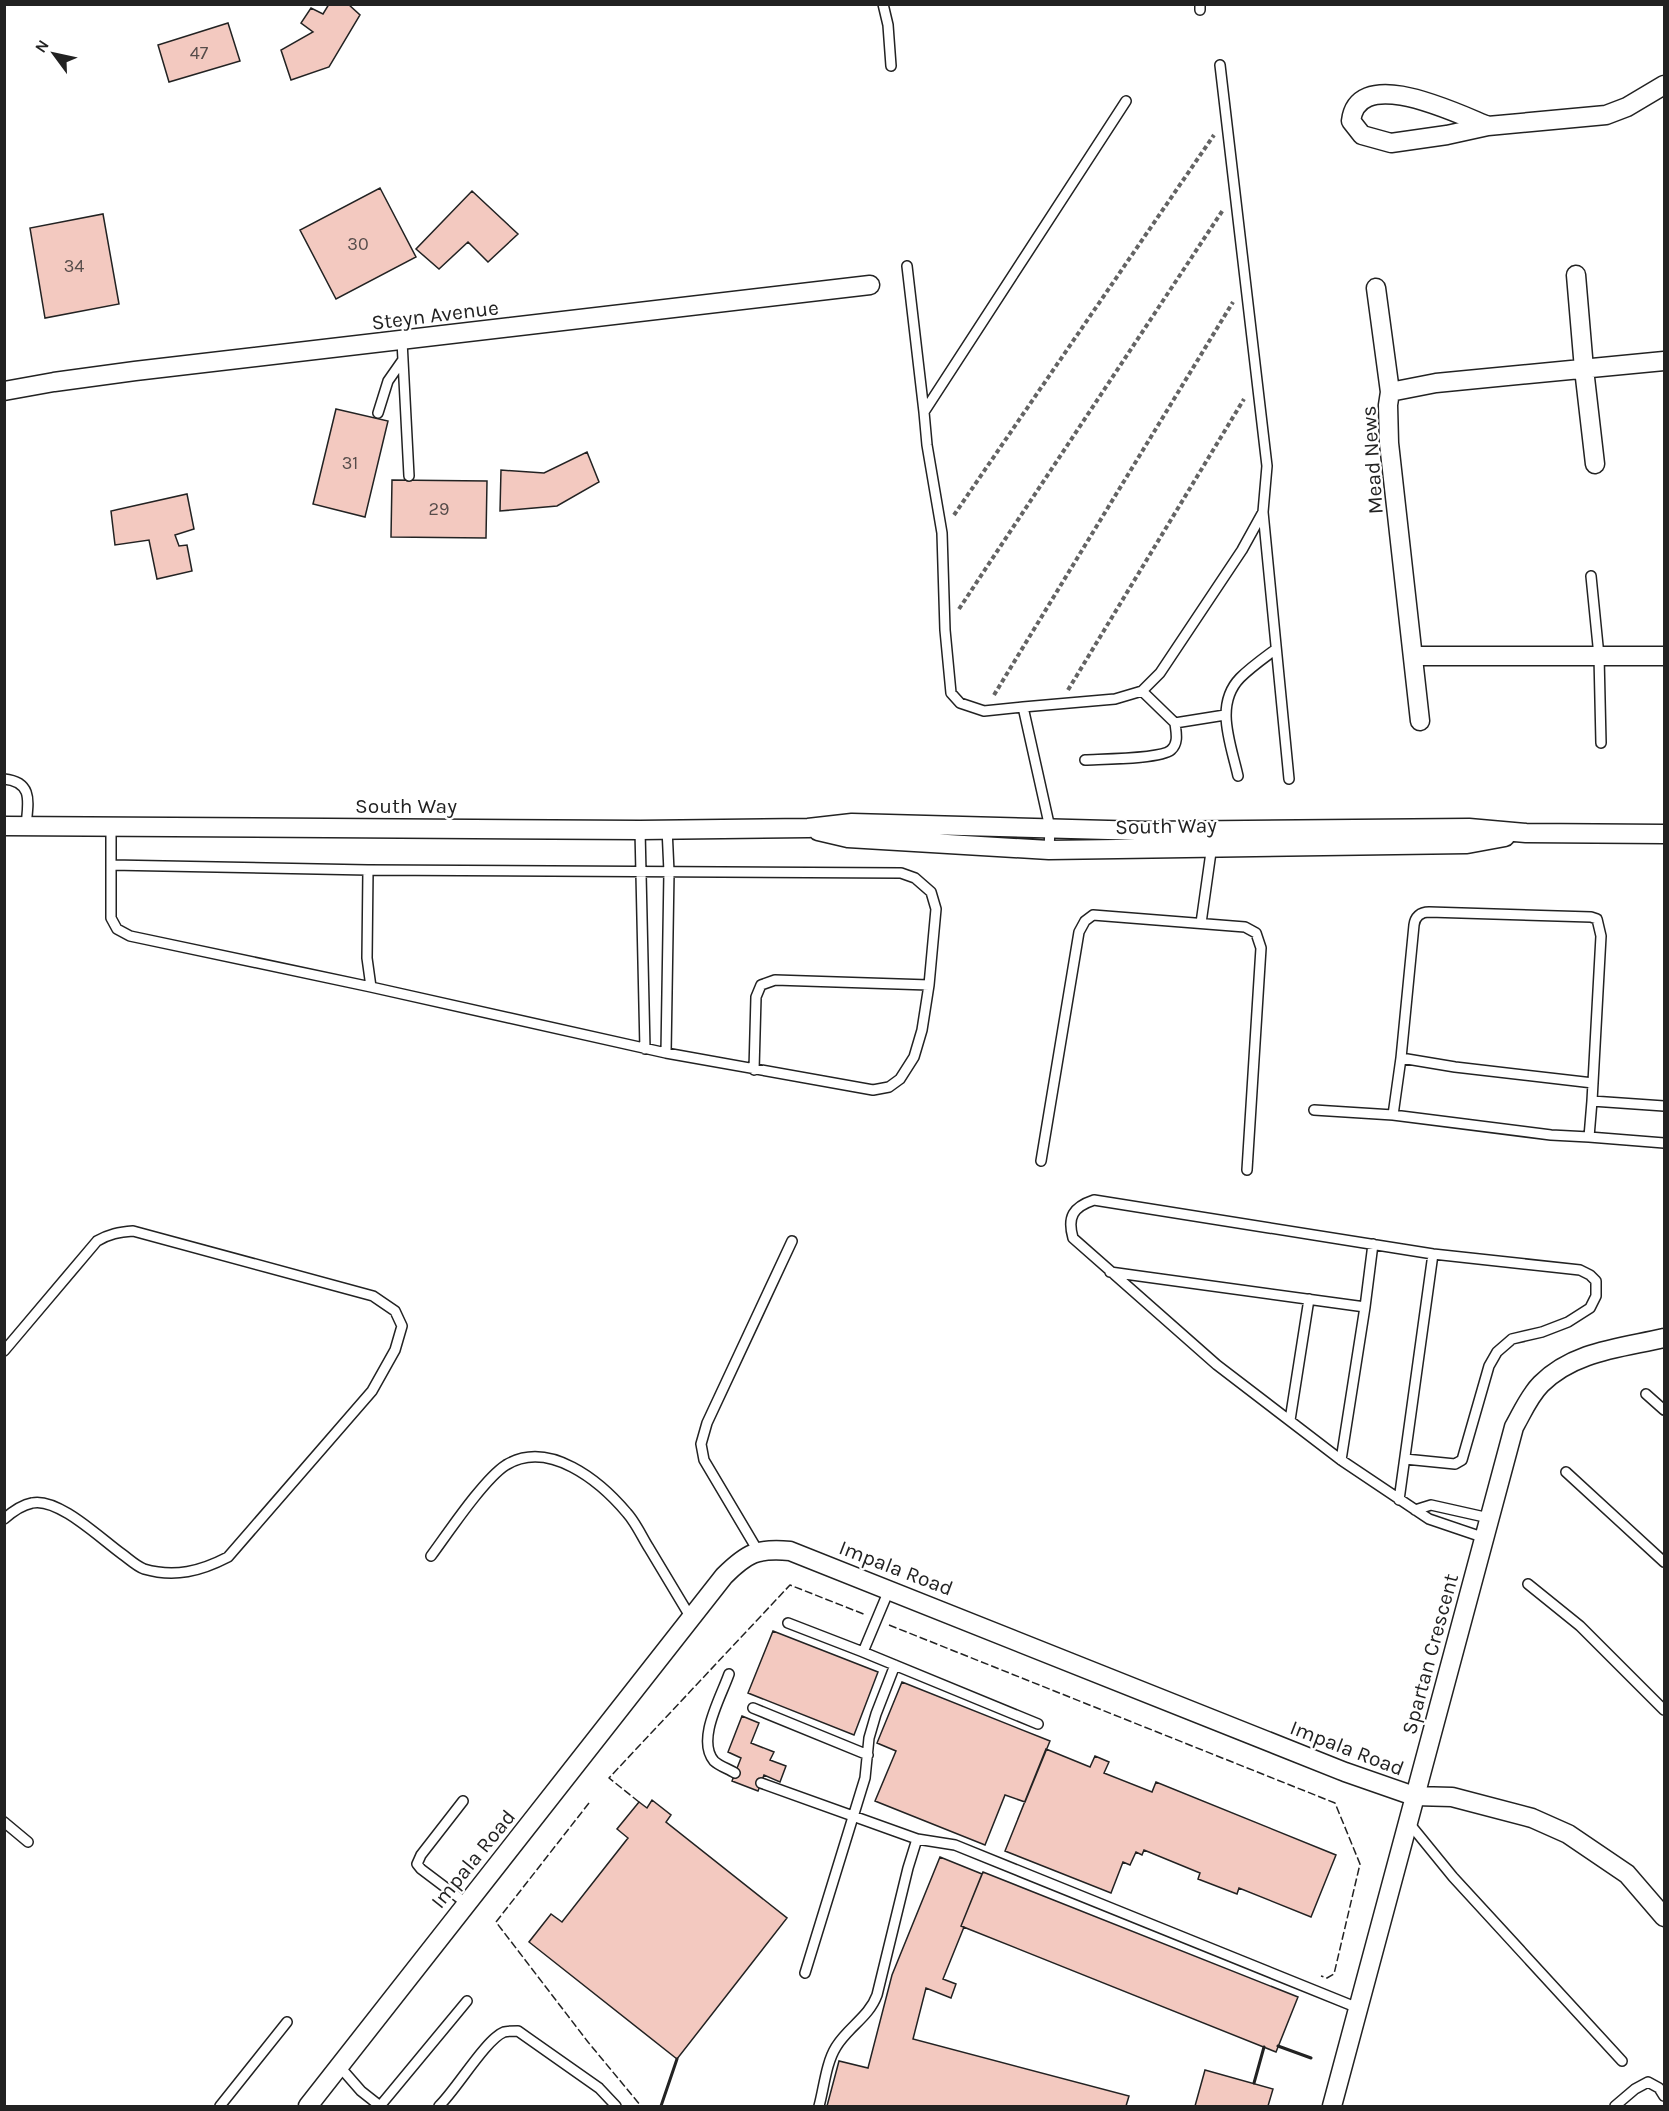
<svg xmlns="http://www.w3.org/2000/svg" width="1669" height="2111" viewBox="0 0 1669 2111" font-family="Karla,sans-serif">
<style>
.building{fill:#f3c9c0;stroke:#222;stroke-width:1.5}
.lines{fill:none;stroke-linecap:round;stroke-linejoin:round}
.lane-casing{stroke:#222;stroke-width:12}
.street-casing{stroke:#222;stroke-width:21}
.path{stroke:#646464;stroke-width:4;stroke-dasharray:4.5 3;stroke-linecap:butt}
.lane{stroke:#fff;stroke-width:9}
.street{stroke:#fff;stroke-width:18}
.fence{stroke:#222;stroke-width:1.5;stroke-dasharray:8 3;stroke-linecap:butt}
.wall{stroke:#222;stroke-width:3}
.labels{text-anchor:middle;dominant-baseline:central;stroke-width:4.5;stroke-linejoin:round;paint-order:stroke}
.number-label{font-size:18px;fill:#564c4a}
.street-label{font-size:21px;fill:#222;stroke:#fff}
</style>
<rect width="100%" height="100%" fill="#fff"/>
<path class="building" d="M329,4H348L360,15L329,67L291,80L281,50L313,32L301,23L311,8L323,14Z
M228,23L240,61L169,82L158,45Z
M380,188L416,257L336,299L300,230Z
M472,191L518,234L488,262L468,242L439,269L416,249Z
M103,214L119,304L45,318L30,228Z
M336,409L388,421L365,517L313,504Z
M587,452L599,482L557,506L500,511L501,470L544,473Z
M392,480L487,481L486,538L391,537Z
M187,494L194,529L175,535L179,546L187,545L192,571L157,579L149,540L115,545L111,511Z
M773,1631L878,1672L854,1735L748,1693Z
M902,1682L1050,1741L1025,1802L1005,1795L985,1845L875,1801L896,1751L877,1743Z
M742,1716L759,1723L751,1743L774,1752L770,1760L786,1766L780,1782L764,1775L758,1791L732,1781L741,1758L728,1752Z
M1046,1749L1090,1767L1095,1756L1109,1762L1104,1773L1152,1792L1156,1782L1336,1855L1311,1917L1239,1888L1237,1894L1198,1879L1200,1873L1144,1850L1142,1855L1136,1852L1130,1865L1123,1862L1111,1893L1005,1851Z
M652,1800L671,1815L666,1822L787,1918L677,2059L529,1942L551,1914L562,1922L628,1838L617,1829L639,1802L647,1808Z
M940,1857L982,1874L961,1926L964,1927L943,1979L956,1984L951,1998L926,1988L913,2039L1129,2096L1126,2106H827L839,2061L868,2068L892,1975Z
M983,1872L1298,1997L1276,2052L961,1926Z
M1205,2070L1273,2089L1268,2106H1195Z"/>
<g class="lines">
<defs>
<path id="lane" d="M883,4L888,25L891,66
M1200,4V10
M907,266L924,412
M402,341L409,476
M378,413L388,381L402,361
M1263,512L1289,779
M1591,576L1599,656L1601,743
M1142,691L1175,723L1225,715
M1023,707L1115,699L1142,691L1160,673L1242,550L1263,512L1267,466L1220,65
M1085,760C1101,759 1161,759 1171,750C1179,743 1176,732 1175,723
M1238,776C1231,744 1214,705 1240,678C1251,667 1264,658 1276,649
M4,779C34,782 28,803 26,826
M111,827V918L117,929L130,936L371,987
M640,830L645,1049
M1049,850L1050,828L1023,707L984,711L960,703L951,693L945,630L942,533L927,445L924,412L1126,101
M111,865L368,870L901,873L915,878L931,892L936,909L929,985L922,1030L914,1057L900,1079L889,1087L873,1090L666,1053L371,987L367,958L368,870
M1201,923L1212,845
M666,1053L669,872L667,828
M754,1070L756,997L761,985L775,980L929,985
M1593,1083L1455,1067L1401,1058L1414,925C1415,917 1420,912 1429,912L1591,917L1597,919L1601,936L1592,1101L1664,1106
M1314,1110L1393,1115L1551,1135L1589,1137L1592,1101
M1393,1115L1401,1058
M1589,1137L1664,1143
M1041,1161L1079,932L1085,921L1093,915L1245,927L1256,933L1261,948L1247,1170
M1110,1272L1365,1307L1373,1244
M4,1351L97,1241C109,1234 119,1232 133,1231L373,1296L395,1311L402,1326L395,1350L372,1391L228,1557C201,1571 175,1578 144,1569C136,1566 129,1559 122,1554C101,1539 58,1497 32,1503C21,1505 12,1512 4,1519
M1646,1394L1664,1410
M1290,1420L1309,1299
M1405,1459L1455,1464L1462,1460L1489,1366L1497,1352L1512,1339L1542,1332L1568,1322L1590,1308L1596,1296V1281L1590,1275L1580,1270L1433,1254L1094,1200C1073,1207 1067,1217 1073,1238L1217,1365L1341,1460L1429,1519L1485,1538
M1341,1460L1365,1307
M1566,1472L1664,1562
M1399,1500L1433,1254
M1415,1510L1431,1505L1489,1518
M758,1551L704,1460L701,1444L707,1423L792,1241
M431,1556C448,1533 484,1479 506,1465C549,1439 600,1481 627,1513C636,1523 642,1537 649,1548C663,1571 677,1595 691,1618
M1528,1584L1580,1626L1664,1710
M889,1590L863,1652L1038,1724
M788,1623L863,1652
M729,1674C721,1697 696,1740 714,1761C719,1766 729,1769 735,1773
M753,1708L868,1755
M761,1783L917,1839
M463,1801L421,1855L417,1864L421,1869L466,1903
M4,1822L28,1842
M1409,1823L1453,1877L1622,2061
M805,1973L865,1778L869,1738L876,1714L895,1665
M340,2067L361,2091L380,2106
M220,2106L287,2022
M380,2106L467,2001
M439,2106C456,2090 486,2039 504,2032C507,2031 514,2031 518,2031L599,2088L616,2106
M819,2106C824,2088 826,2063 836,2047C848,2027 869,2017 877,1995L908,1868L917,1839L955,1845L1358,2008
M1615,2106L1635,2089L1648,2082L1659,2088L1664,2096"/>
<path id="street" d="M1488,126C1458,114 1358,64 1351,121L1362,135L1391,143L1447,135L1488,126L1606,115L1627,107L1664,85
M1576,275L1584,369L1595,464
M1376,288L1390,392
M4,391L54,382L135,371L870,285
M1414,656H1664
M1420,721L1389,443L1388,405L1390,392L1436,383L1664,361
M4,826L640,830L808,828L852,823L1145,831L1469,828L1526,833L1664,834
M818,831L848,838L1049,850L1467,844L1505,837
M308,2106L724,1576C747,1553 757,1548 790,1551L1345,1772L1414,1796L1452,1797L1532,1818L1568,1834L1627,1874L1664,1917
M1332,2106L1514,1427C1522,1413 1529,1396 1541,1384C1574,1351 1621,1348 1664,1338"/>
</defs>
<use href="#lane" class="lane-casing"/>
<use href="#street" class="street-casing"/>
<path class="path" d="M954,515L1214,135
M959,609L1223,210
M1068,690L1244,399
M994,695L1233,302"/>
<use href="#lane" class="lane"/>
<use href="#street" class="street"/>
<path class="fence" d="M889,1625L1335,1803L1360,1864L1334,1974L1327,1978L1321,1976
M639,1802L609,1778L790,1585L866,1615
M589,1803L496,1922L588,2042L641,2106"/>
<path class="wall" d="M1278,2046L1311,2058
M1254,2083L1264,2047
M661,2106L677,2059"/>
</g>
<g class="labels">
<g class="number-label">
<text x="199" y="53">47</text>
<text x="358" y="244">30</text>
<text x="74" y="266">34</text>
<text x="350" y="463">31</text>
<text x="439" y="509">29</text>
</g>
<g class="street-label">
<text transform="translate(435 315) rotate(-7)">Steyn Avenue</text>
<text transform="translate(1372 460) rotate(-94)">Mead News</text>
<text x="406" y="806">South Way</text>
<text transform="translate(1166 826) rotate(-1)">South Way</text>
<text transform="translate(896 1568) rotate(21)">Impala Road</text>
<text transform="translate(1430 1654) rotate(-75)">Spartan Crescent</text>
<text transform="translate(1347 1748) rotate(21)">Impala Road</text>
<text transform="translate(473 1859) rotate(-51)">Impala Road</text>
</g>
</g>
<rect width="1669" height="2111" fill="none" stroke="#222222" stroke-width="12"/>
<g transform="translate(54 54) rotate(303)" stroke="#ffffff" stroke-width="4.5" paint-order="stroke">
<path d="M0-4.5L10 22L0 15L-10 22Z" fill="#222222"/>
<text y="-9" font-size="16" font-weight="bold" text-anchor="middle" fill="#222222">N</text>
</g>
</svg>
